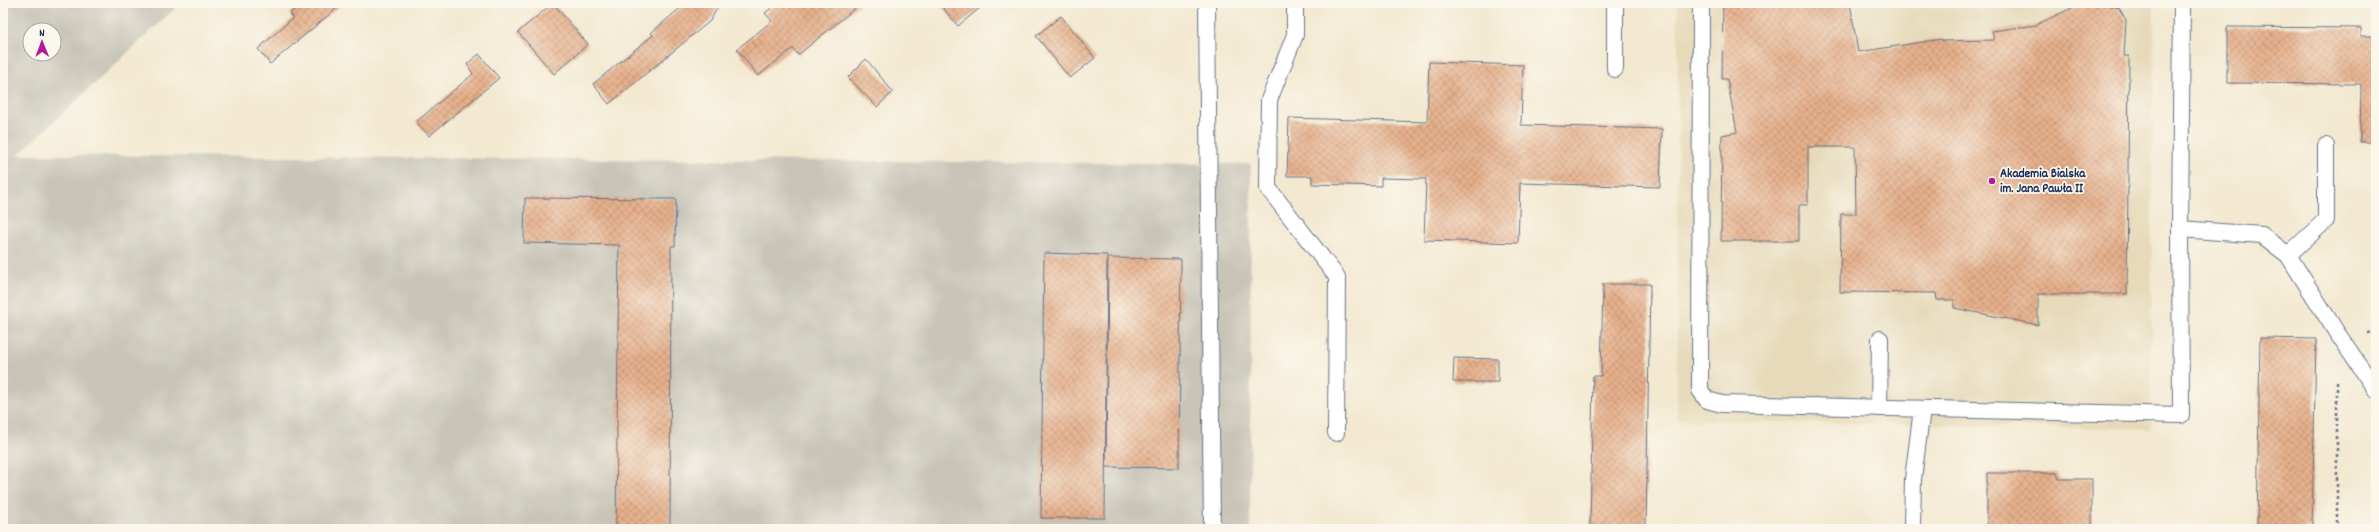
<svg xmlns="http://www.w3.org/2000/svg" width="2379" height="532" viewBox="0 0 2379 532" font-family="Dekko,sans-serif">
<style>
.built{fill:#e6daba}
.industrial{fill:#c8c4b8;fill-rule:evenodd}
.building{fill:url(#building-cross-hatch)}
.lines{fill:none;stroke-linecap:round;stroke-linejoin:round}
.service-casing{stroke:#677086;stroke-width:18}
.path{stroke:#677086;stroke-width:2.5;stroke-dasharray:3 3;stroke-linecap:butt}
.service{stroke:#fff;stroke-width:16}
.poi-dot{fill:#b5179e;stroke:#fbf7ec;stroke-width:1.5}
.labels{text-anchor:middle;dominant-baseline:central;stroke-width:3.5;stroke-linejoin:round;paint-order:stroke}
.poi-label{font-size:13px;font-weight:bold;fill:#1b2f5e;stroke:#fbf7ec;text-anchor:start}
</style>
<defs>
<pattern id="building-cross-hatch" width="8" height="8" patternUnits="userSpaceOnUse"><rect width="8" height="8" fill="#e7b08b"/><path d="M0 0l8 8M0 8l8-8" fill="none" stroke="#ba9075"/></pattern>
</defs>
<rect width="100%" height="100%" fill="#fbf7ec"/>
<filter id="ink" filterUnits="userSpaceOnUse"><feTurbulence type="fractalNoise" baseFrequency=".025" numOctaves="2"/><feDisplacementMap in="SourceGraphic" scale="8" xChannelSelector="R" yChannelSelector="G"/><feConvolveMatrix kernelMatrix="1 2 1 2 8 2 1 2 1" color-interpolation-filters="sRGB"/></filter>
<filter id="wash" filterUnits="userSpaceOnUse"><feTurbulence type="fractalNoise" baseFrequency=".012" numOctaves="4" result="noise"/><feDisplacementMap in="SourceGraphic" scale="16" xChannelSelector="R" yChannelSelector="G"/><feGaussianBlur stdDeviation="0.9" result="paint"/><feColorMatrix in="noise" values="0 0 0 0 0 0 0 0 0 0 0 0 0 0 0 0 0 1.4 0 .05"/><feComposite in="paint" operator="in"/></filter>
<g filter="url(#wash)">
<rect width="100%" height="100%" fill="#f3e9d1"/>
<path class="built" d="M1678,3H2154L2150,429L1677,420Z"/>
<path class="industrial" d="M3,3H181L18,155L1251,164L1250,529H3ZM30,30H54V54H30Z"/>
<g id="blocks">
<path class="building" d="M303,3H343L270,64L258,49L293,18L289,14Z
M553,3L588,44L554,74L518,32Z
M686,3H720L710,21L609,104L593,84L653,35L651,33Z
M778,3H857L859,5L798,55L793,48L758,76L737,49L772,21L765,13Z
M939,3H986L958,26Z
M1723,3H1850L1858,52L1942,39V41L1994,40L1992,31L2036,25L2074,7L2104,4L2119,8L2126,20L2124,56H2129L2127,294H2038V325L1954,308V300H1937L1936,293L1840,292L1841,214H1856L1855,147H1808V205H1799V241H1721L1722,135L1737,132L1727,79H1722Z
M1061,16L1095,58L1070,78L1036,36Z
M2227,27L2361,28V36H2376V142H2360L2361,84L2227,83Z
M479,54L499,78L429,136L416,122L473,74L467,64Z
M866,59L893,92L877,107L848,77Z
M1429,62L1523,65L1521,125L1662,129L1660,187L1520,183L1518,243L1424,240L1426,179L1381,178V186L1312,184V176H1287L1289,118L1427,122Z
M525,198L676,199L675,246H671L670,529H616L619,245L524,243Z
M1044,253L1107,255L1105,518H1041Z
M1108,258L1181,259L1179,468L1106,467Z
M1603,284H1650L1646,529H1590L1593,376H1601Z
M2260,338L2316,339L2312,529H2257Z
M1454,358L1498,359V382H1453Z
M1987,473H2057L2059,479H2092V529H1987Z"/>
</g>
</g>
<g filter="url(#ink)">
<use href="#blocks" fill-opacity="0" stroke="#677086" stroke-width="1"/>
<g class="lines">
<defs>
<path id="service" d="M1207,3L1212,529
M1295,3V35L1269,100L1268,188L1337,277L1336,433
M1615,3V69
M1701,3L1700,390L1707,400L1722,404L2181,415L2180,229
M2182,3L2180,229L2262,235L2288,255L2337,333L2376,390
M2288,255L2326,220V146
M1879,408L1880,339
M1912,529L1913,479L1922,409"/>
</defs>
<use href="#service" class="service-casing"/>
<path class="path" d="M2368,333L2376,332
M2337,529V380"/>
<use href="#service" class="service"/>
</g>
</g>
<circle class="poi-dot" cx="1992" cy="181" r="4"/>
<g class="labels">
<g class="poi-label">
<text x="2000" y="174">Akademia Bialska<tspan x="2000" dy="15">im. Jana Pawła II</tspan></text>
</g>
</g>
<rect width="2379" height="532" fill="none" stroke="#fbf7ec" stroke-width="16"/>
<g transform="translate(42 42) rotate(359)"><circle r="19" fill="#fbf7ec" stroke="#a1a7b3"/>
<path d="M0-3L7 15L0 10L-7 15Z" fill="#b5179e"/>
<text y="-6" font-size="11" font-weight="bold" text-anchor="middle" fill="#1b2f5e">N</text>
</g>
</svg>
